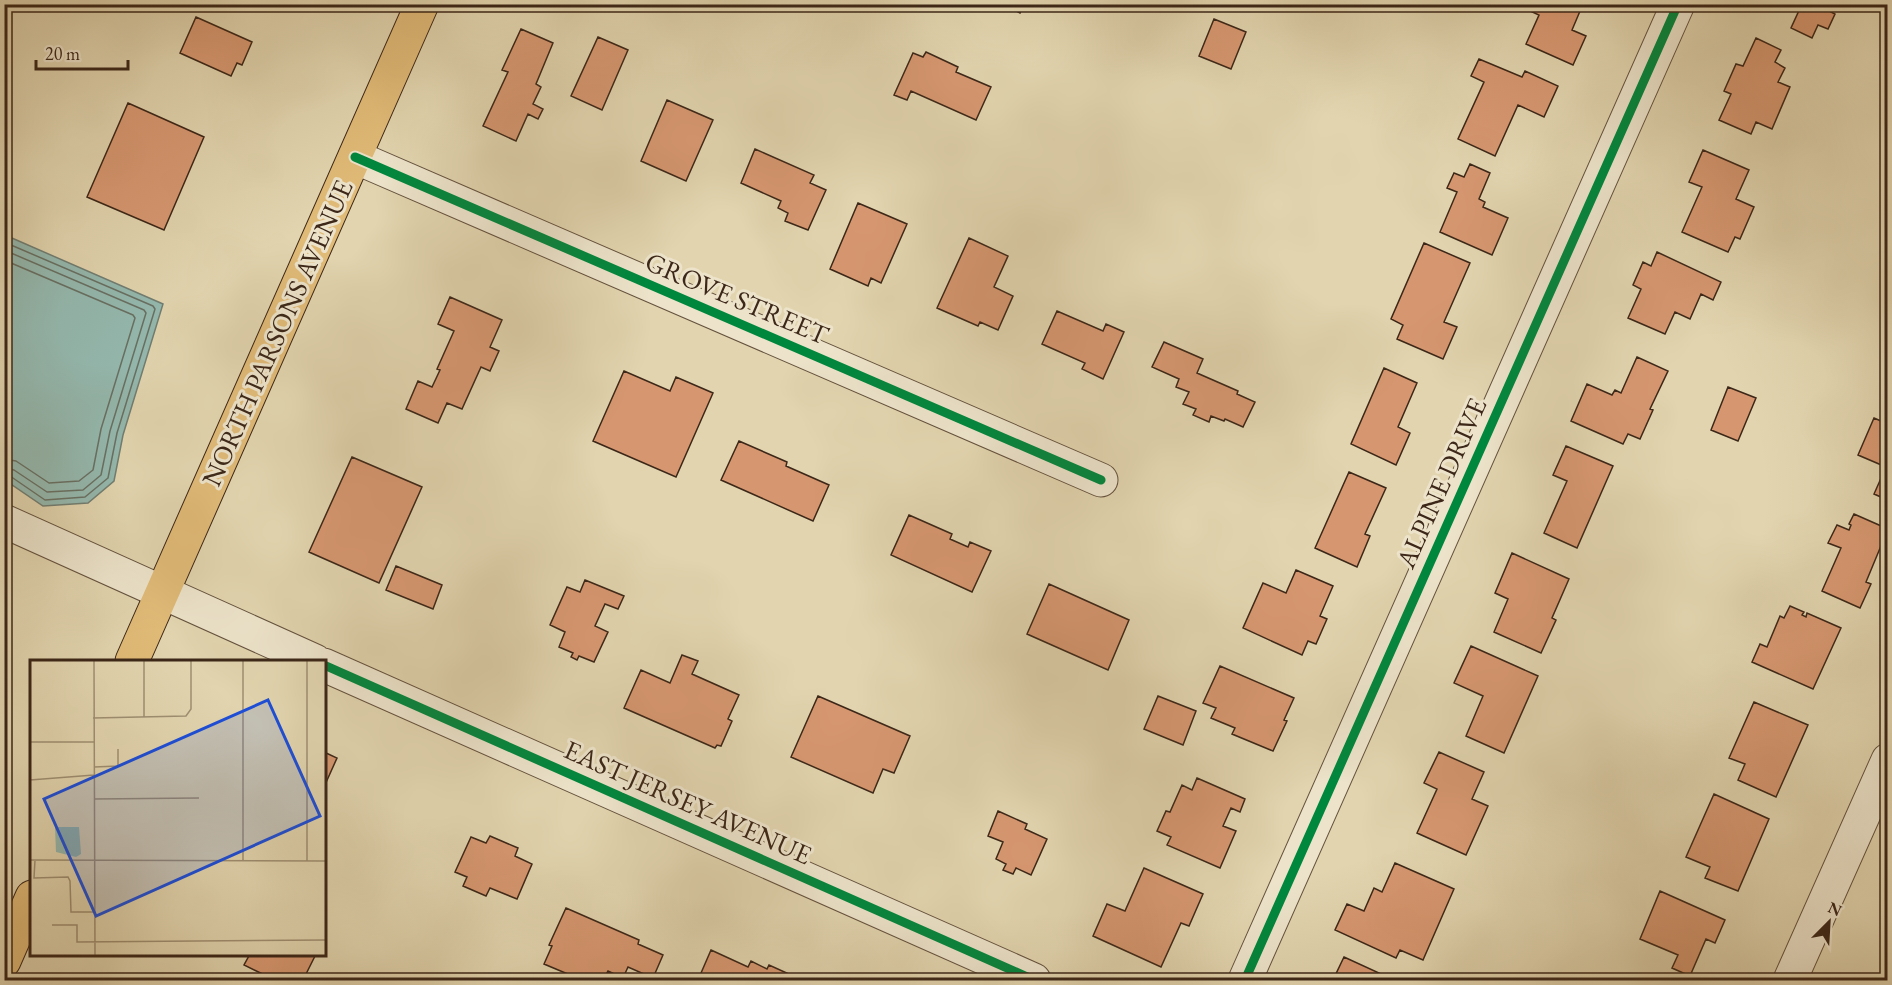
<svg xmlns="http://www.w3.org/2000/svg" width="1892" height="985" viewBox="0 0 1892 985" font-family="'EB Garamond',serif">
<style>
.water{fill:#94b8ae;stroke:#717e72;stroke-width:1.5}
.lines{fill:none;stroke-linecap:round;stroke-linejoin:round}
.shore{stroke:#687063;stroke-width:1.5}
.building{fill:#d69770;stroke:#3c2718;stroke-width:1.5}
.minor-casing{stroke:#65523e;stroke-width:35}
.major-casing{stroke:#3c2718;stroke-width:35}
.minor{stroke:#ece3ca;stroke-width:33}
.major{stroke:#e0ba77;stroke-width:33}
.cycleway-casing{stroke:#ece3ca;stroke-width:13}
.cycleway{stroke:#00873e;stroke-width:9}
.labels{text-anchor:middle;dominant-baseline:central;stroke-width:6;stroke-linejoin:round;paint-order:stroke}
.street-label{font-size:27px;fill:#3c2718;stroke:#ece3ca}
.inset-road{fill:none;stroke:#9f8f72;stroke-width:1.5}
.view{fill:#1d4ed8;fill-opacity:0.15;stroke:#1d4ed8;stroke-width:3}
.inset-edge{fill:none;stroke:#3c2718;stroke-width:3}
</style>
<rect width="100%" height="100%" fill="#e1d4ae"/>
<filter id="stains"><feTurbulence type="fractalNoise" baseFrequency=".00333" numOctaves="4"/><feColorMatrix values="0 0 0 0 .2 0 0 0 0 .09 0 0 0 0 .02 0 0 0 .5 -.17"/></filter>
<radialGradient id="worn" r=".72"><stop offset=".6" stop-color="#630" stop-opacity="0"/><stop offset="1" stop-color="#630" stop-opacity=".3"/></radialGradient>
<path class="water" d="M5,235L163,304L123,435L114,481L88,503L43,506L5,480Z"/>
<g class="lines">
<path class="shore" d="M4,242L153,306L155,309L117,433L108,478L85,497L45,500L10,476L4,475
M4,250L144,310L146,313L110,431L101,475L83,490L47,492L14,470L4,468
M4,260L133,315L135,318L101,429L93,470L79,481L49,483L16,461L4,459"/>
</g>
<path class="building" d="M1003,4H1024L1020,13Z
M1321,4H1349L1322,11Z
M1528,4H1583L1572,30L1586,36L1573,65L1526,44L1539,15L1526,9Z
M1802,4H1827L1825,9L1835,14L1828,29L1818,25L1812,38L1791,28Z
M196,17L252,42L242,65L237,63L231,76L180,53Z
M1214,19L1246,32L1231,69L1199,56Z
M521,29L553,43L536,84L541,87L533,104L543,109L538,119L528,114L516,141L483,126L508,72L502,70Z
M598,37L628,50L602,110L571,96Z
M1756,38L1781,50L1775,62L1785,68L1778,82L1790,87L1772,129L1756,122L1751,134L1719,120L1731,94L1724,91L1736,64L1743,66Z
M926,52L958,67L956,72L991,87L976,120L911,91L907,100L894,95L913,53L923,57Z
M1479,59L1522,77L1525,71L1558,86L1544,117L1518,105L1495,156L1458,139L1484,82L1471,76Z
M667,100L713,120L686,181L641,161Z
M128,103L204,137L164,230L87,197Z
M755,149L814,175L810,183L826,190L808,230L785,221L788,213L778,208L781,201L741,183Z
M1703,150L1749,170L1736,199L1754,207L1740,239L1735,237L1728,252L1682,232L1702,187L1689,182Z
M1470,164L1490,173L1479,199L1485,202L1483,207L1508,218L1492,255L1440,232L1457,192L1447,188L1454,173L1464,177Z
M858,203L907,224L881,283L871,278L868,286L830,269Z
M969,238L1008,256L994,287L1013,296L998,330L980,322L978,326L937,308Z
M1424,243L1470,263L1444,322L1457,327L1443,359L1397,339L1403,325L1391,319Z
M1657,252L1721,282L1713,300L1701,294L1690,319L1675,312L1665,334L1628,318L1641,289L1633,285L1643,262L1651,266Z
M450,297L502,320L490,347L499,351L490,371L481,367L462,409L447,403L438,423L406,409L418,381L432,387L440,370L437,369L454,331L438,324Z
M1057,311L1103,331L1106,324L1124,332L1103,379L1082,369L1085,363L1042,344Z
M1164,342L1203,359L1197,373L1238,391L1237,394L1255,402L1243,427L1225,419L1224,421L1211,416L1209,422L1193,415L1196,409L1183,404L1189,392L1176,387L1179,379L1152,367Z
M1637,357L1668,371L1650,409L1653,410L1640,439L1628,434L1623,444L1571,421L1587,384L1612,395L1615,390L1621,393Z
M1384,368L1417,383L1398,427L1410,433L1396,465L1351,444Z
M624,371L670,391L676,377L713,393L676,477L593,441Z
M1728,387L1756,398L1738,441L1711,430Z
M1874,418L1888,424V500L1874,494L1886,467L1858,455Z
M739,441L787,462L786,466L829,485L813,521L721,480Z
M1566,446L1613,466L1577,548L1544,533L1567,481L1553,475Z
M352,457L422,487L379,583L309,552Z
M1349,472L1386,488L1365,534L1370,536L1357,567L1315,548Z
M1854,514L1888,529L1866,582L1871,584L1860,608L1822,591L1841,548L1828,543L1837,525L1849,530L1851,525L1849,524Z
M909,515L952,534L950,539L968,547L970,542L991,551L972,592L891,555Z
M1512,553L1569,579L1552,618L1556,620L1541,653L1494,632L1508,599L1495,593Z
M396,566L442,585L433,609L386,590Z
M1296,570L1333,586L1320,616L1327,619L1316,644L1308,641L1302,655L1243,628L1263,583L1286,593Z
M585,580L624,596L618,609L605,604L595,626L608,632L594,662L579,656L577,660L571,657L573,653L559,647L565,632L550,625L567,587L580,592Z
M1049,584L1129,620L1108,670L1027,634Z
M1790,606L1804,612L1802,615L1806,617L1807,613L1841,628L1813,689L1752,662L1760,644L1767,647L1780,616L1784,618Z
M1471,646L1538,676L1504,753L1466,736L1483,696L1454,683Z
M682,655L698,661L692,674L739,695L728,719L732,721L721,746L717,745L715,748L624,708L641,670L670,683Z
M1220,666L1294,698L1284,720L1287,721L1273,751L1232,734L1235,728L1211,718L1216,708L1203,703Z
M818,696L910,736L894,773L883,769L873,793L791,757Z
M1158,696L1196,711L1183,745L1144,729Z
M1754,702L1808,725L1776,797L1738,780L1745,764L1729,758Z
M324,752L337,758L324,787Z
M1439,752L1484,772L1472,799L1488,806L1466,855L1417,833L1437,789L1424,783Z
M1197,778L1245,799L1240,812L1231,808L1223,826L1236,831L1220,868L1167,845L1171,837L1157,831L1166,811L1170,812L1182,785L1192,790Z
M1714,794L1769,819L1738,891L1705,878L1710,867L1686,857Z
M998,811L1027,824L1025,829L1047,839L1031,875L1016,868L1013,874L1003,870L1006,864L996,859L1003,842L988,836Z
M490,836L518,848L515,856L532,864L517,899L490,888L486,896L463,886L467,877L455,872L471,837L486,843Z
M1395,863L1454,889L1423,960L1400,950L1396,958L1335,930L1347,904L1364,911L1374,888L1382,892Z
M1144,868L1203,894L1189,926L1181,923L1161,967L1093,936L1107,904L1125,911Z
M1660,891L1725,920L1715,943L1706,939L1690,976L1672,968L1678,955L1640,939Z
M566,908L639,940L638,944L663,955L653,978L628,967L623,978L608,971L603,980H582L544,964L552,946L549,945Z
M711,950L748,967L751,961L767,969L769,965L800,979L799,980H698Z
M250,954H316L303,980H275L244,965Z
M1344,957L1390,978L1389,980H1333Z"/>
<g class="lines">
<defs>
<path id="minor" d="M355,157L1101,480
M4,521L315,661
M324,665L1034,980
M1245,980L1678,4
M1790,980L1888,760"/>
<path id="major" d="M132,661L422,4
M4,961L32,897"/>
</defs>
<use href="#minor" class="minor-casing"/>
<use href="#major" class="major-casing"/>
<use href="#minor" class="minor"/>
<use href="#major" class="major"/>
<defs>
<path id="cycleway" d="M355,157L1101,480
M324,665L1034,980
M1245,980L1678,4"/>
</defs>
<use href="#cycleway" class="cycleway-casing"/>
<use href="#cycleway" class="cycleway"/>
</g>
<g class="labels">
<g class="street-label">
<text transform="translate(737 298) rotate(23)">GROVE STREET</text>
<text transform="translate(277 333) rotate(-66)">NORTH PARSONS AVENUE</text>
<text transform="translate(1441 483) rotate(-66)">ALPINE DRIVE</text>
<text transform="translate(688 802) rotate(24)">EAST JERSEY AVENUE</text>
</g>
</g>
<g transform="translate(30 660)">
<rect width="296" height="296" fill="#e1d4ae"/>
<path d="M25,167H49L51,194L46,197L26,192Z" fill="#94b8ae"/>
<path class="inset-road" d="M64,1L65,295M213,1V201M277,1V201M114,57V1M63,58L156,56L161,49V1M0,82H64M64,107L88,106V89M0,120L64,115M64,139L169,138M0,200L296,201M5,200L4,218L38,217L40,221L41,252H65M22,265H47V282L296,280"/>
<path class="view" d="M238,40L290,156L66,256L14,139Z"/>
<rect width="296" height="296" class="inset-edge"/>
</g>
<rect width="1892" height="985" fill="none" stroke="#e1d4ae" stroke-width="24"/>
<rect x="6" y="6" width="1880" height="973" fill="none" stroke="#3c2718" stroke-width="3"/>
<rect x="12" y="12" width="1868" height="961" fill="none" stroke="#3c2718" stroke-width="1.5"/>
<g transform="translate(1829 922) rotate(24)" stroke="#ece3ca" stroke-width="4.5" paint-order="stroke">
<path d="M0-4.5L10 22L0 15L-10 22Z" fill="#3c2718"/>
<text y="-9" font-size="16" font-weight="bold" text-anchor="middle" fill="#3c2718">N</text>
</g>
<path d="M36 60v9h92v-9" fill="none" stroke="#3c2718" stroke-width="3"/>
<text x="45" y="60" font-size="18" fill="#3c2718" stroke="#ece3ca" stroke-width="4.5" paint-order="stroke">20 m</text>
<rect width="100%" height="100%" filter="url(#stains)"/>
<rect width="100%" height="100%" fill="url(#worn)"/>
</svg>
